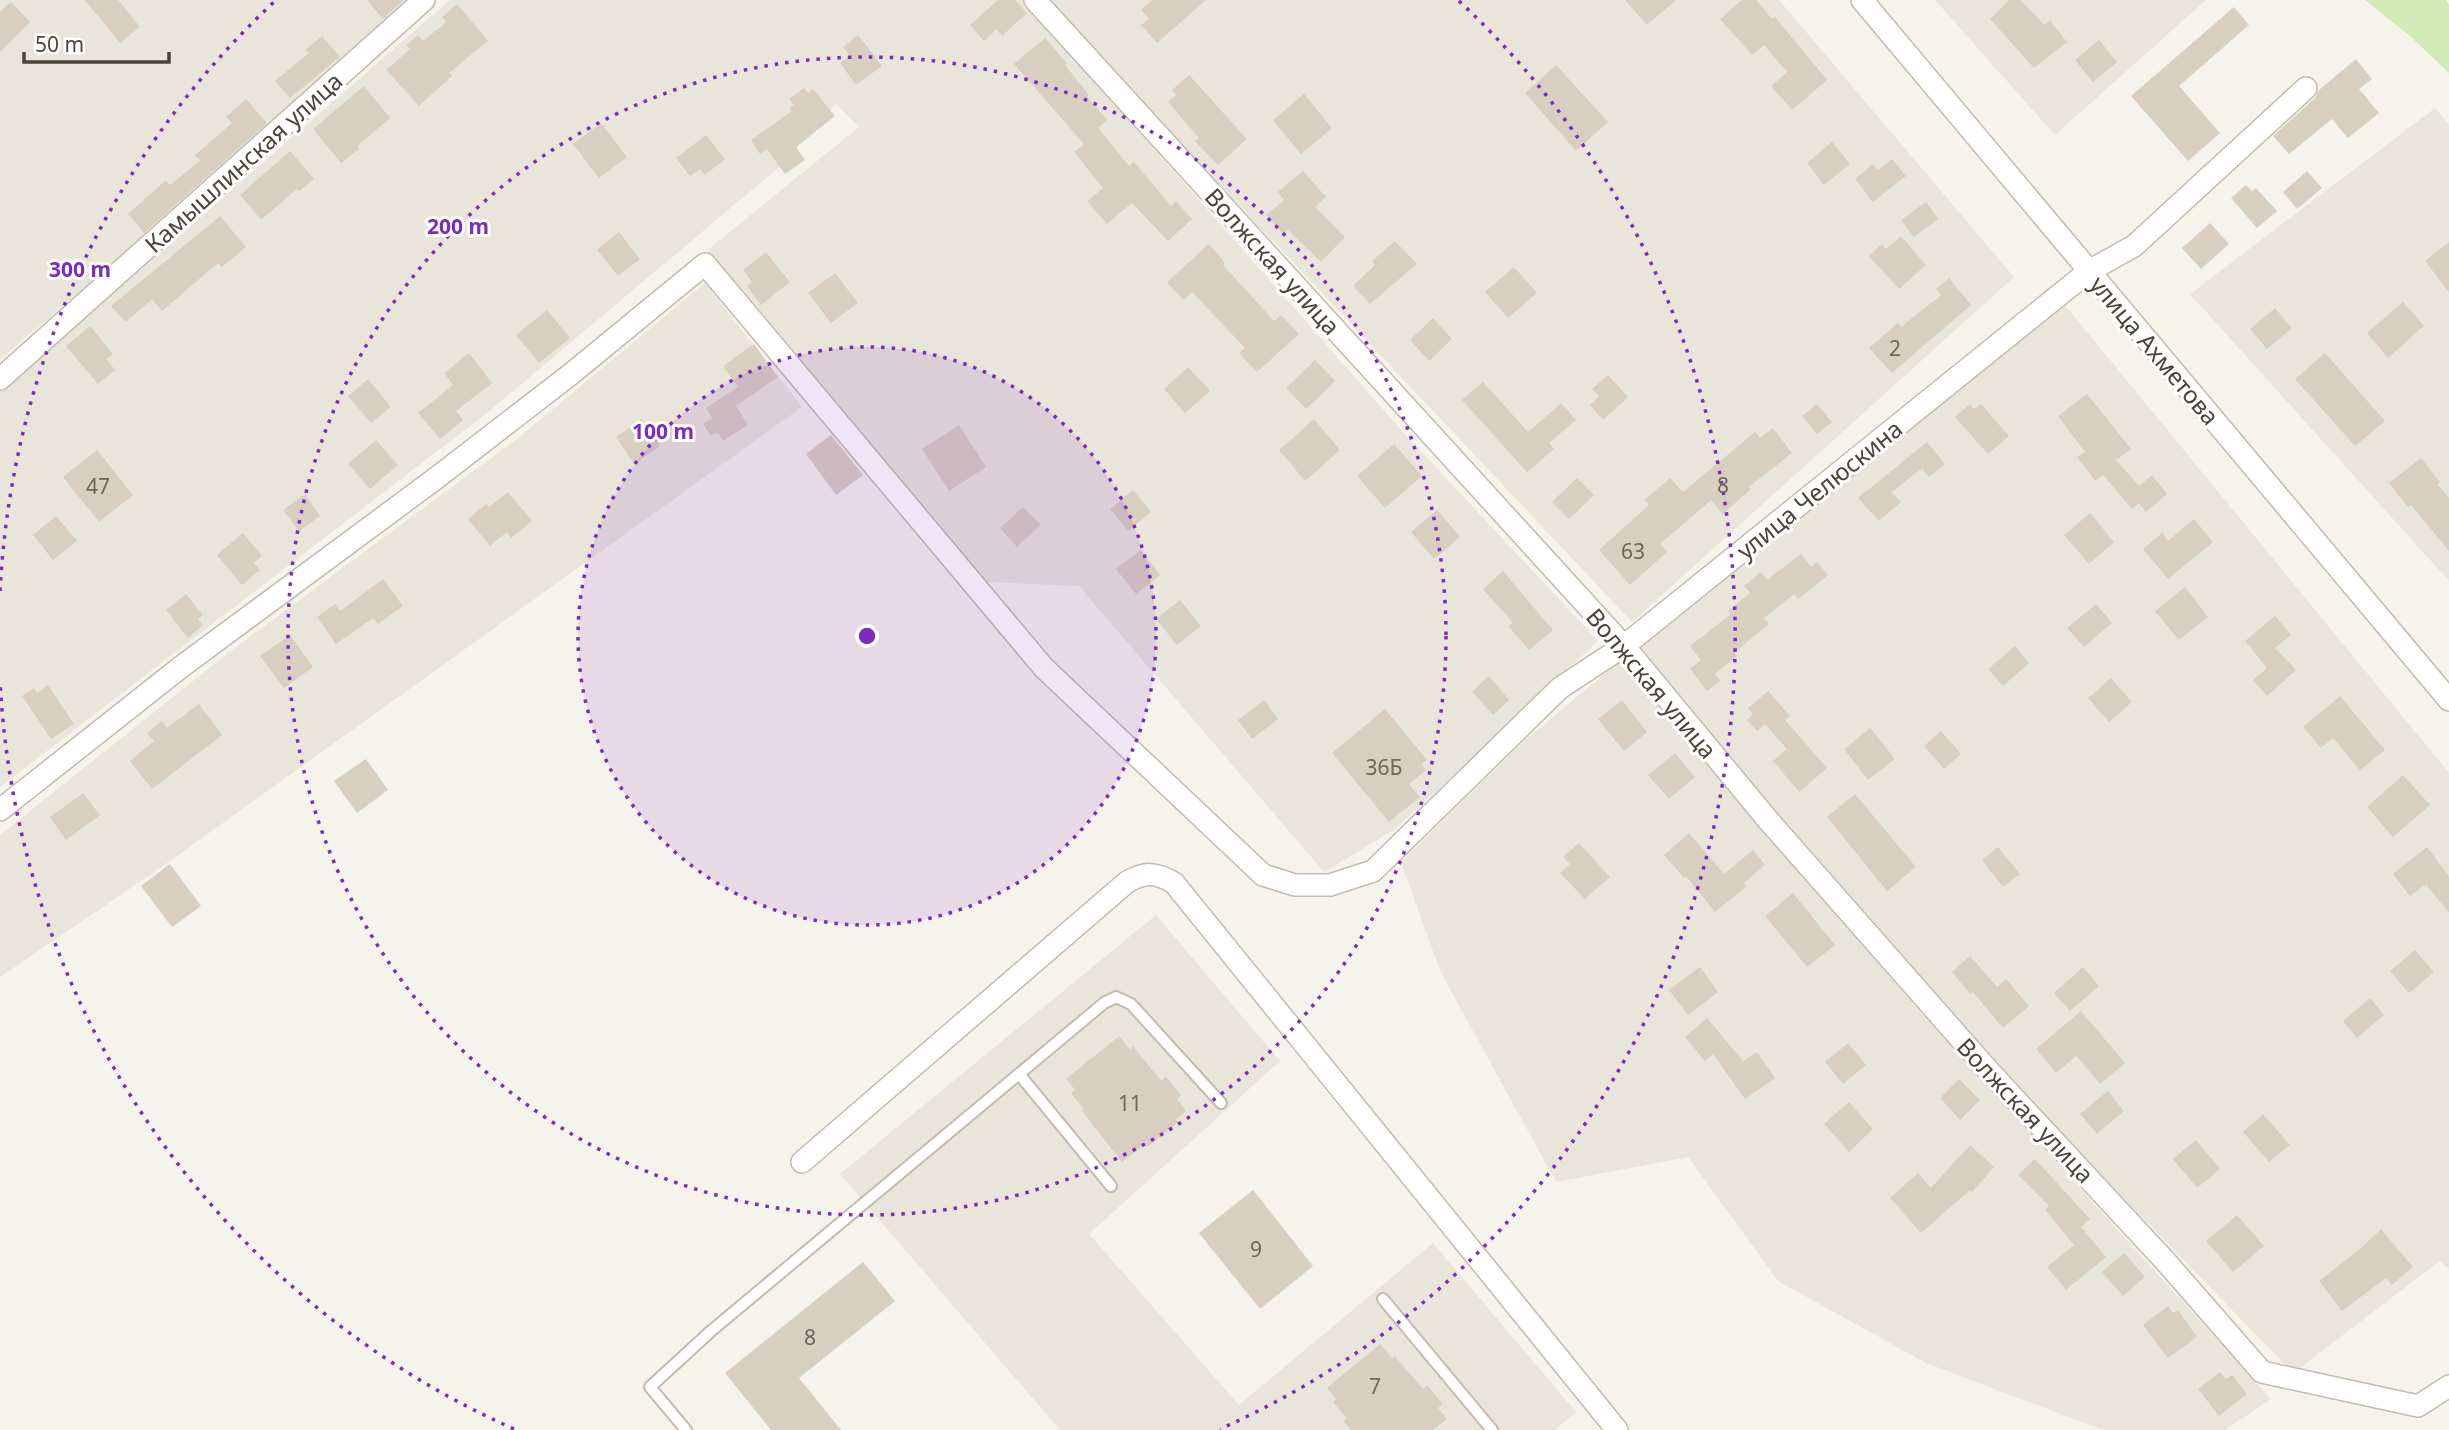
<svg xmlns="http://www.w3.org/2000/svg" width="2449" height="1430" viewBox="0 0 2449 1430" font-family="'Noto Sans',sans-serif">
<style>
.residential{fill:#eae5da}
.green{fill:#d2eab5}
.building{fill:#d8cfc1}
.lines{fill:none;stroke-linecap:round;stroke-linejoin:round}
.service-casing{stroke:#c2bbae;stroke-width:14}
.minor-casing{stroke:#c2bbae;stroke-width:24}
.service{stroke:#fff;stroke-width:10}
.minor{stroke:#fff;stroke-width:21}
.ring{fill:none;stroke:#7b2cbf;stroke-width:3.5;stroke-dasharray:3.5 7}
.labels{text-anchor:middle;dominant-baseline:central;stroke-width:6;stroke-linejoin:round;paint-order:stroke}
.number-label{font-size:21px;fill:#6e675b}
.street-label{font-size:24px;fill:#4b4439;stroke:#fff}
.centre{fill:#7b2cbf;stroke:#fff;stroke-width:3.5}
.ring-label{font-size:21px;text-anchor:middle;font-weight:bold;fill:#7b2cbf;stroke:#fff;stroke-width:6;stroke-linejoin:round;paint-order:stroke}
</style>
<rect width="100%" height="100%" fill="#f6f3ec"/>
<path class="residential" d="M0,0H410L200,190L0,359Z
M450,0H1023L1403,432L1598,641L1394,830L1324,872L1079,586L987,582L705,264L710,248L859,127L836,104L778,168L487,413L0,787V391Z
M1046,0H1779L2014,277L1632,622Z
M1935,0H2206L2055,135Z
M2435,108L2449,125V581L2190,294Z
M705,283L802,407L163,866L0,977V835L232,650L518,438Z
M2064,304L2449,773V1269L2440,1261L2293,1373L2014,1085L1635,649Z
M1620,661L1920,1012L2271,1399L2225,1430H2103L1926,1363L1778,1281L1688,1157L1556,1182L1440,971L1401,862L1524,741Z
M1156,915L1280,1061L1089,1234L1239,1405L1433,1243L1576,1412L1555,1430H1060L840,1174Z"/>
<path class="green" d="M2365,0H2446L2449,5V73L2410,36Z"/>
<path class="building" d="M85,0H118L140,27L120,43Z
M367,0H404L383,19Z
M998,0H1015L1027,13L1002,36L996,29L984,41L970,25Z
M1152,0H1206L1157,43L1141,25L1149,19L1141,10Z
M1625,0H1676L1647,25Z
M1742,0H1756L1772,19L1775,17L1827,80L1792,110L1771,86L1787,72L1764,45L1752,55L1720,19Z
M2009,0H2021L2044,25L2050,20L2067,42L2034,68L1990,19Z
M11,2L30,22L0,52V12Z
M457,4L488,41L449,73L452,76L419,106L386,70L410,49L406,45L418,35L423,41L446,22L442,17Z
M2234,7L2249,25L2179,86L2220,133L2188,161L2131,96Z
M858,35L882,66L856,85L840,63L850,56L843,47Z
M322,36L340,57L290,98L275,81L309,53L305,50Z
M1045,38L1067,63L1065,65L1089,95L1087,97L1107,120L1098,128L1129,166L1134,162L1171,206L1176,201L1192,219L1168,241L1132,203L1107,224L1087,201L1103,188L1074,152L1084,144L1014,64Z
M2099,40L2117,62L2093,82L2075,60Z
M2356,59L2372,79L2359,89L2379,113L2348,138L2332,119L2289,154L2273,136L2315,98L2319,90Z
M1556,65L1608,122L1576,151L1525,93Z
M1189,75L1247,139L1218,165L1195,141L1199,138L1168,102L1176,95L1172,90Z
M364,86L390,118L357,146L359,149L341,163L313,129Z
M804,88L808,93L813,89L835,116L796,147L805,160L785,174L767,149L760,154L751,140L792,111L790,108L794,105L789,99Z
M1304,94L1332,128L1301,154L1273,120Z
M246,99L267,123L144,233L128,214L166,180L170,185L200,161L195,155L232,123L226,117Z
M601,123L627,157L599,178L573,144Z
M706,135L725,159L705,175L700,169L690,176L676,158Z
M1832,142L1850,164L1824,185L1807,163Z
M290,151L314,179L299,191L297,189L261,220L240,195Z
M1892,159L1906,176L1873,202L1855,179L1873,164L1878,170Z
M1303,171L1326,197L1315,207L1345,237L1321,262L1288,230L1283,234L1266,215L1284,200L1278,192Z
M2307,171L2322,188L2297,209L2283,192Z
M2246,185L2252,191L2256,188L2277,211L2257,228L2231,198Z
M1926,202L1938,219L1914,237L1901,220Z
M220,216L246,247L222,267L218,263L162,311L152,299L126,322L111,306Z
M2210,223L2229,244L2201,269L2182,248Z
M619,232L640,259L618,276L597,250Z
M1901,236L1926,265L1899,289L1869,256L1882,244L1886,249Z
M1395,241L1417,264L1370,304L1353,286L1375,265L1372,261Z
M2449,242V292L2425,261Z
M1209,244L1225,263L1223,265L1274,321L1281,315L1299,334L1257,372L1239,353L1245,348L1192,292L1183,300L1167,282Z
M766,252L790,282L761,305L747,286L752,282L743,270Z
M1514,267L1537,293L1508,318L1485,292Z
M835,273L858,303L831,323L808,293Z
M1949,278L1971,305L1892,373L1869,348L1898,323L1901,327L1941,295L1936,289Z
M2403,302L2424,326L2388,358L2367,333Z
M2275,308L2292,328L2267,349L2250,329Z
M547,310L570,338L539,363L516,335Z
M1433,318L1452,339L1429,361L1410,340Z
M90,326L113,354L106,359L115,370L98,384L66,346Z
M754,344L778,377L736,406L748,425L723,441L717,432L711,436L703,424L712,418L706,408L738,387L723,366Z
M469,353L492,383L456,411L463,420L440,439L418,413L453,385L444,373Z
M2325,353L2385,421L2355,446L2295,379Z
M1315,360L1335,381L1306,409L1286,388Z
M1188,367L1210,391L1185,413L1164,389Z
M1608,375L1628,397L1603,420L1590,405L1599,396L1592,389Z
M368,379L391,407L371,423L348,396Z
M1483,382L1528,432L1561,403L1576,420L1549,443L1554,449L1527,472L1462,400Z
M2087,394L2131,449L2116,460L2139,486L2152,475L2167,494L2146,512L2139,503L2132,509L2103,475L2095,481L2077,457L2085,452L2058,416Z
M1817,404L1832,422L1817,434L1802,416Z
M1970,404L1974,409L1981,404L2009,436L1988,454L1955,417Z
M642,419L660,446L634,464L616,437Z
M1314,419L1340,450L1305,481L1279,450Z
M959,425L986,467L949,491L922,449Z
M1773,428L1792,453L1749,487L1751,489L1723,514L1711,500L1660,544L1667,552L1630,585L1599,550L1649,505L1644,500L1670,478L1683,492L1755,432L1760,438Z
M831,435L863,475L836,495L806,454Z
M376,440L398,465L370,489L348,464Z
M1927,442L1945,464L1929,477L1922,468L1892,492L1901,502L1879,521L1858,498Z
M1394,444L1422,476L1385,508L1357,476Z
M97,450L133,495L99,522L63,477Z
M2421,458L2440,482L2437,484L2449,498V551L2411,505L2408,507L2389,483Z
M1577,478L1594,495L1569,519L1552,502Z
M1133,490L1151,512L1128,531L1110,509Z
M508,492L532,521L511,538L507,532L490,546L468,519L486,504L489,507Z
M305,494L320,516L299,531L283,510Z
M1023,507L1041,525L1017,547L1000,528Z
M1437,510L1460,537L1434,559L1411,532Z
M2090,513L2114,542L2089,564L2064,535Z
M56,516L77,541L53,560L33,535Z
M2194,519L2213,542L2168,579L2143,549L2162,533L2168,541Z
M243,533L262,556L254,563L260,570L242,585L217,555Z
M1141,550L1160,575L1136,594L1116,569Z
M1801,554L1811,567L1817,562L1828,575L1798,599L1794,594L1764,618L1769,624L1735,652L1737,656L1715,674L1720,681L1707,691L1690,669L1701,660L1690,646L1731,614L1728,611L1750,593L1744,586L1761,572L1767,580Z
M1503,571L1553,630L1529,650L1508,626L1513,623L1483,589Z
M383,579L403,606L378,624L373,618L336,644L317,617L335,604L340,611Z
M2185,587L2208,617L2179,640L2155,611Z
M186,594L203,615L198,619L203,625L188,638L166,610Z
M1180,600L1201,626L1177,645L1156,619Z
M2096,604L2112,623L2084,647L2067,628Z
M2275,616L2291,635L2275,648L2296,670L2267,696L2253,680L2267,668L2245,641Z
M290,635L313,667L284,688L260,656Z
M2015,646L2029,663L2003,686L1988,669Z
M1489,676L1509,700L1493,715L1472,692Z
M2111,678L2132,702L2109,722L2088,698Z
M48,685L74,724L51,739L22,696L34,688L37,693Z
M1768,691L1790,716L1785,720L1827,768L1799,792L1773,761L1787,749L1765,724L1757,731L1747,720L1753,714L1748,708Z
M2340,696L2385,750L2360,770L2333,738L2321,748L2303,727Z
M1264,700L1278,719L1252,739L1238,720Z
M1622,700L1647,732L1624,751L1598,719Z
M199,704L222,735L152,789L130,761L154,741L147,733L162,721L167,728Z
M1385,709L1427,760L1421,764L1426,770L1409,784L1420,797L1389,822L1332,753Z
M1870,728L1895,759L1868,780L1844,749Z
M1941,731L1961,754L1944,769L1924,746Z
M1675,753L1695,777L1669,799L1648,775Z
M366,759L388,790L357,813L334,781Z
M2403,775L2430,805L2393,837L2367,807Z
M83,793L100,815L66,840L50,817Z
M1855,794L1916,867L1887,891L1827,817Z
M1689,833L1724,874L1753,850L1765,865L1744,883L1747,886L1715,912L1686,876L1684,878L1664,855Z
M1579,843L1610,877L1585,899L1560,873L1570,864L1563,857Z
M1998,847L2020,874L2003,887L1982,860Z
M2427,847L2449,876V913L2426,884L2410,896L2393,874Z
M170,864L201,906L172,927L141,886Z
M1793,893L1835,945L1807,967L1765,916Z
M2415,950L2434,972L2409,993L2390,971Z
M1970,956L1997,987L2006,979L2029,1006L2003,1028L1973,992L1970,994L1952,972Z
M1700,967L1718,992L1688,1015L1669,990Z
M2083,967L2099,986L2070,1011L2054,993Z
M2370,998L2384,1015L2357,1038L2343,1021Z
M2081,1011L2125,1063L2100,1084L2076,1056L2056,1073L2036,1049Z
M1707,1018L1743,1061L1757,1052L1775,1078L1745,1099L1713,1054L1705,1061L1685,1037Z
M1119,1036L1130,1050L1133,1046L1161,1081L1166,1077L1181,1095L1177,1099L1186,1111L1176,1119L1178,1122L1147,1147L1145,1144L1122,1162L1082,1111L1084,1109L1071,1093L1075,1090L1066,1079Z
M1848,1043L1866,1065L1843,1084L1825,1062Z
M1959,1079L1980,1100L1960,1120L1940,1098Z
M2108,1091L2124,1111L2097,1134L2080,1114Z
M1849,1102L1873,1129L1849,1152L1824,1124Z
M2263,1114L2290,1145L2269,1162L2243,1132Z
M2196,1140L2220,1169L2197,1188L2173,1159Z
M1970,1145L1994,1167L1972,1192L1970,1190L1921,1233L1890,1198L1918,1173L1931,1188Z
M2035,1159L2090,1219L2081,1227L2106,1257L2066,1290L2047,1267L2074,1245L2045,1210L2049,1206L2018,1175Z
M1253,1190L1313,1266L1260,1309L1199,1233Z
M2237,1215L2264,1246L2233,1272L2206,1241Z
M2381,1229L2413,1267L2392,1285L2386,1278L2342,1311L2319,1281L2361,1248Z
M2124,1253L2145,1277L2123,1296L2102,1272Z
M863,1262L895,1301L799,1378L841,1430H771L725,1373Z
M2168,1306L2173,1313L2178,1310L2197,1337L2168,1358L2143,1325Z
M1380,1344L1392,1358L1394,1356L1399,1361L1423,1389L1427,1385L1443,1404L1438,1408L1447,1419L1433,1430H1351L1343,1421L1346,1418L1333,1402L1336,1399L1327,1388Z
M2220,1372L2226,1379L2232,1375L2247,1394L2219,1416L2198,1389Z"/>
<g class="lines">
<defs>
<path id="service" d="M1019,1074L1111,1186
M1383,1299L1492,1430
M686,1430L650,1387L711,1331L1104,1003L1116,997L1131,1004L1221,1103"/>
<path id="minor" d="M1035,0L1624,646L1768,820L1988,1070L2167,1263L2262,1372L2418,1406L2449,1386
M1862,0L2449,700
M0,379L424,0
M0,810L181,667L435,479L571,374L705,264L1044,668L1263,875L1295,885H1330L1373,871L1560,688L1624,646L2089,271L2134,246L2306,88
M802,1162L1127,882C1145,872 1156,872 1174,883L1617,1430"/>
</defs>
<use href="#service" class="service-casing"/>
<use href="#minor" class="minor-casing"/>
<use href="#service" class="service"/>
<use href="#minor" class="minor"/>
</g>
<circle cx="867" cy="636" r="289" fill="#7b2cbf" fill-opacity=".12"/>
<g class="ring">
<circle cx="867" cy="636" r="289"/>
<circle cx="867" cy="636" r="579"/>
<path d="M514 1429A868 868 0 0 1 0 681M0 591A868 868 0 0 1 275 1M1459 1A868 868 0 0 1 1220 1429"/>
</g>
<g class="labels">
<g class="number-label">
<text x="1895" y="348">2</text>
<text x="1723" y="485">8</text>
<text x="98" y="486">47</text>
<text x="1633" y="551">63</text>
<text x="1384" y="767">36Б</text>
<text x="1130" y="1103">11</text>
<text x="1256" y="1249">9</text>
<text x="810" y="1337">8</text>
<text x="1375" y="1386">7</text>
</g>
<g class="street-label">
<text transform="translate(243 162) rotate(-42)">Камышлинская улица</text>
<text transform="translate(1273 261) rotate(48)">Волжская улица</text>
<text transform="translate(2155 350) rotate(50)">улица Ахметова</text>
<text transform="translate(1819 489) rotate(-39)">улица Челюскина</text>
<text transform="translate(1652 683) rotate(50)">Волжская улица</text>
<text transform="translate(2026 1110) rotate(47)">Волжская улица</text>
</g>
</g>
<circle cx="867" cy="636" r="10" class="centre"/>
<g class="ring-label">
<text x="458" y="234">200 m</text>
<text x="80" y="277">300 m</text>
<text x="663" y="439">100 m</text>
</g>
<path d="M24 52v10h145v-10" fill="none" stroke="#4b4439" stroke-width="3.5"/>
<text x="35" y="52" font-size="21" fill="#4b4439" stroke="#ffffff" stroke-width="5" paint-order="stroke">50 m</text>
</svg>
